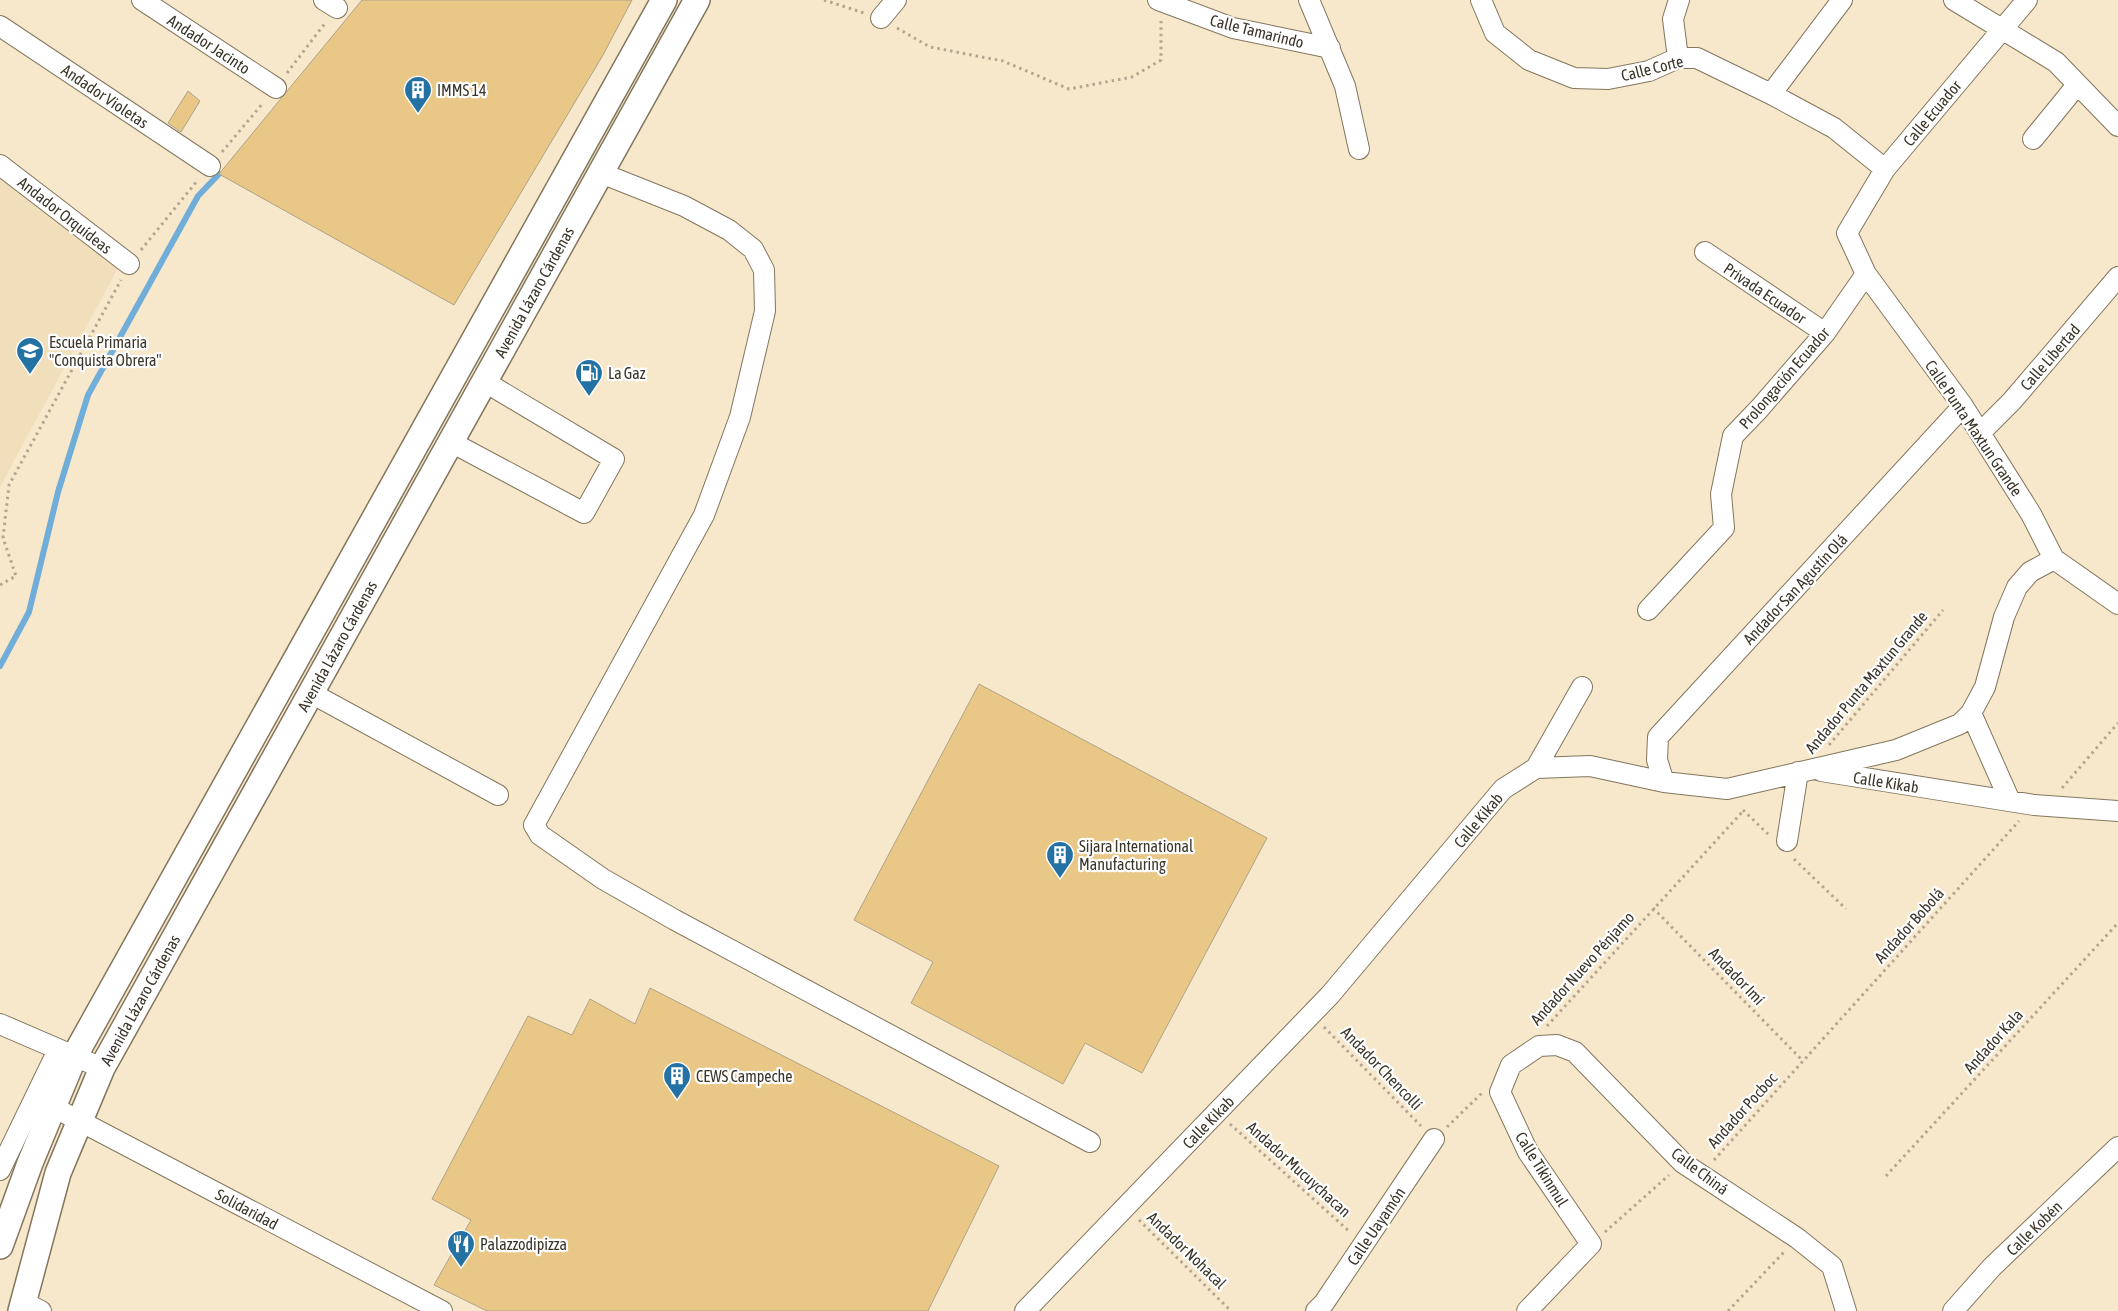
<svg xmlns="http://www.w3.org/2000/svg" width="2118" height="1311" viewBox="0 0 2118 1311" font-family="'Asap Condensed',sans-serif">
<style>
.built{fill:#f1debb}
.lines{fill:none;stroke-linecap:round;stroke-linejoin:round}
.stream{stroke:#70add9;stroke-width:6}
.building{fill:#e9c887;stroke:#afa287}
.minor-casing{stroke:#83765d;stroke-width:22}
.major-casing{stroke:#83765d;stroke-width:28}
.path{stroke:#b2a691;stroke-width:3;stroke-dasharray:2.5 4;stroke-linecap:butt}
.minor{stroke:#fff;stroke-width:20}
.major{stroke:#fff;stroke-width:25}
.labels{text-anchor:middle;dominant-baseline:central;stroke-width:4.5;stroke-linejoin:round;paint-order:stroke}
.street-label{font-size:16px;fill:#3b352a;stroke:#fff}
.poi-label{font-size:16px;fill:#3b352a;stroke:#fff;text-anchor:start}
</style>
<rect width="100%" height="100%" fill="#f7e8cc"/>
<path class="built" d="M0,179L120,264L0,487Z"/>
<g class="lines">
<path class="stream" d="M0,666L29,612L58,492L88,395L198,196L219,174"/>
</g>
<path class="building" d="M362,0H632L603,55L454,305L219,174Z
M188,91L200,101L181,132L168,123Z
M979,684L1267,838L1142,1073L1085,1043L1063,1084L911,1003L933,962L854,920Z
M650,988L999,1166L928,1311H487L434,1285L471,1220L432,1199L528,1016L572,1035L590,999L635,1024Z"/>
<g class="lines">
<defs>
<path id="minor" d="M142,0L276,88
M324,0L337,8
M1158,0L1233,28L1330,48
M1309,0L1345,86L1359,149
M1481,0L1495,33L1529,60L1574,78L1608,79L1649,71L1678,58H1697L1771,94L1834,128L1885,169
M1954,0L2056,62L2118,126
M2027,0L1885,169L1847,233L1866,274L1963,406L2031,514L2054,559L2118,604
M881,18L896,0
M0,26L210,166
M1678,58L1673,19L1679,0
M1771,94L1842,0
M2033,139L2077,85
M0,165L129,264
M601,173L684,206L729,230L753,249L764,270L765,311L740,417L704,515L534,825L540,835L603,879L675,920L1090,1142
M1705,252L1825,333
M1980,433L2012,401L2118,277
M451,442L584,513L614,459L485,382
M1648,610L1724,528L1721,494L1733,436L1759,409L1825,333L1866,274
M311,693L498,795
M1971,713L2010,801
M1536,768L1582,687
M1821,771L2034,805L2118,811
M1664,782L1657,760L1658,737L1963,406
M1787,841L1798,772
M0,1024L102,1068
M53,1107L442,1311
M0,1170L58,1050
M23,1302L41,1311
M1025,1311L1330,995L1503,789L1536,768L1590,766L1664,782L1727,789L1896,750L1960,724L1971,713L1985,687L2004,617L2017,587L2030,572L2054,559
M1316,1311L1324,1303L1434,1139
M1527,1311L1591,1244L1528,1152L1500,1092L1511,1065L1539,1046L1557,1045L1575,1052L1683,1163L1797,1238L1832,1266L1846,1311
M1953,1311L1992,1267L2118,1147"/>
<path id="major" d="M0,1246L30,1163L74,1057L664,0
M21,1311L58,1173L102,1068L697,0"/>
</defs>
<use href="#minor" class="minor-casing"/>
<use href="#major" class="major-casing"/>
<path class="path" d="M824,0L864,13
M897,28L930,47L1003,61L1069,89L1132,77L1161,60V21
M287,73L326,22
M222,152L263,103
M141,250L197,181
M0,585L16,576L3,538L9,485L121,280
M1829,745L1943,610
M2062,788L2118,723
M1743,810L1768,834
M1794,859L1846,909
M1653,908L1803,1061
M1547,1026L1744,810
M1324,1027L1421,1126
M1230,1124L1350,1232
M1447,1127L1482,1093
M1714,1160L2019,821
M1886,1176L2118,923
M1139,1220L1231,1311
M1605,1232L1669,1175
M1728,1311L1785,1251"/>
<use href="#minor" class="minor"/>
<use href="#major" class="major"/>
</g>
<defs>
<symbol id="building-pin" viewBox="-11 -11 22 30"><path d="M0 17L-7.5 6A9.5 9.5 0 1 1 7.5 6Z" fill="#2472a4" stroke="#fff"/><path d="M-4-6H4V6H1V3H-1V6H-4ZM-2.5-4.3h1.7v1.8h-1.7ZM.8-4.3h1.7v1.8H.8ZM-2.5-1h1.7V.8h-1.7ZM.8-1h1.7V.8H.8Z" fill="#fff"/></symbol>
<symbol id="school-pin" viewBox="-11 -11 22 30"><path d="M0 17L-7.5 6A9.5 9.5 0 1 1 7.5 6Z" fill="#2472a4" stroke="#fff"/><path d="M0-5L7-2L0 1L-7-2ZM-4 1L0 2.5L4 1V4Q0 6-4 4Z" fill="#fff"/></symbol>
<symbol id="fuel-pin" viewBox="-11 -11 22 30"><path d="M0 17L-7.5 6A9.5 9.5 0 1 1 7.5 6Z" fill="#2472a4" stroke="#fff"/><path d="M-5.5-6h7V0h2V4h1.3V-2.5L3-4.5l.8-.8L6-3V5H2.5V1h-1V6h-7ZM-4.2-4.7v3.2H.2V-4.7Z" fill="#fff"/></symbol>
<symbol id="restaurant-pin" viewBox="-11 -11 22 30"><path d="M0 17L-7.5 6A9.5 9.5 0 1 1 7.5 6Z" fill="#2472a4" stroke="#fff"/><path d="M-5-6h1v4h1v-4h1v4h1v-4h1v5L-1.5 .5V6h-2V.5L-5-1ZM5-6V6H3V1.5H1.5Q1.5-4 5-6Z" fill="#fff"/></symbol>
</defs>
<g fill-rule="evenodd">
<use href="#building-pin" x="402" y="74" width="32" height="43"/>
<use href="#school-pin" x="14" y="335" width="32" height="43"/>
<use href="#fuel-pin" x="573" y="357" width="32" height="43"/>
<use href="#building-pin" x="1044" y="839" width="32" height="43"/>
<use href="#building-pin" x="661" y="1060" width="32" height="43"/>
<use href="#restaurant-pin" x="445" y="1228" width="32" height="43"/>
</g>
<g class="labels">
<g class="street-label">
<text transform="translate(1257 31) rotate(14)">Calle Tamarindo</text>
<text transform="translate(209 44) rotate(33)">Andador Jacinto</text>
<text transform="translate(1652 68) rotate(-14)">Calle Corte</text>
<text transform="translate(105 96) rotate(34)">Andador Violetas</text>
<text transform="translate(1932 113) rotate(-50)">Calle Ecuador</text>
<text transform="translate(65 215) rotate(38)">Andador Orquídeas</text>
<text transform="translate(534 292) rotate(-61)">Avenida Lázaro Cárdenas</text>
<text transform="translate(1765 293) rotate(34)">Privada Ecuador</text>
<text transform="translate(2050 357) rotate(-49)">Calle Libertad</text>
<text transform="translate(1784 378) rotate(-49)">Prolongación Ecuador</text>
<text transform="translate(1974 428) rotate(56)">Calle Punta Maxtun Grande</text>
<text transform="translate(1795 589) rotate(-47)">Andador San Agustín Olá</text>
<text transform="translate(337 646) rotate(-61)">Avenida Lázaro Cárdenas</text>
<text transform="translate(1866 682) rotate(-50)">Andador Punta Maxtun Grande</text>
<text transform="translate(1886 782) rotate(9)">Calle Kikab</text>
<text transform="translate(1478 820) rotate(-50)">Calle Kikab</text>
<text transform="translate(1909 925) rotate(-48)">Andador Bobolá</text>
<text transform="translate(1582 968) rotate(-48)">Andador Nuevo Pénjamo</text>
<text transform="translate(1737 976) rotate(46)">Andador Imí</text>
<text transform="translate(140 1000) rotate(-61)">Avenida Lázaro Cárdenas</text>
<text transform="translate(1993 1041) rotate(-48)">Andador Kala</text>
<text transform="translate(1382 1068) rotate(46)">Andador Chencollí</text>
<text transform="translate(1742 1110) rotate(-48)">Andador Pocboc</text>
<text transform="translate(1208 1122) rotate(-46)">Calle Kikab</text>
<text transform="translate(1299 1169) rotate(42)">Andador Mucuychacan</text>
<text transform="translate(1542 1169) rotate(58)">Calle Tikinmul</text>
<text transform="translate(1700 1171) rotate(37)">Calle Chiná</text>
<text transform="translate(247 1209) rotate(28)">Solidaridad</text>
<text transform="translate(1376 1226) rotate(-56)">Calle Uayamón</text>
<text transform="translate(2034 1228) rotate(-44)">Calle Kobén</text>
<text transform="translate(1187 1250) rotate(44)">Andador Nohacal</text>
</g>
<g class="poi-label">
<text x="437" y="90">IMMS 14</text>
<text x="49" y="342">Escuela Primaria<tspan x="49" dy="18">"Conquista Obrera"</tspan></text>
<text x="608" y="373">La Gaz</text>
<text x="1079" y="846">Sijara International<tspan x="1079" dy="18">Manufacturing</tspan></text>
<text x="696" y="1076">CEWS Campeche</text>
<text x="480" y="1244">Palazzodipizza</text>
</g>
</g>
</svg>
